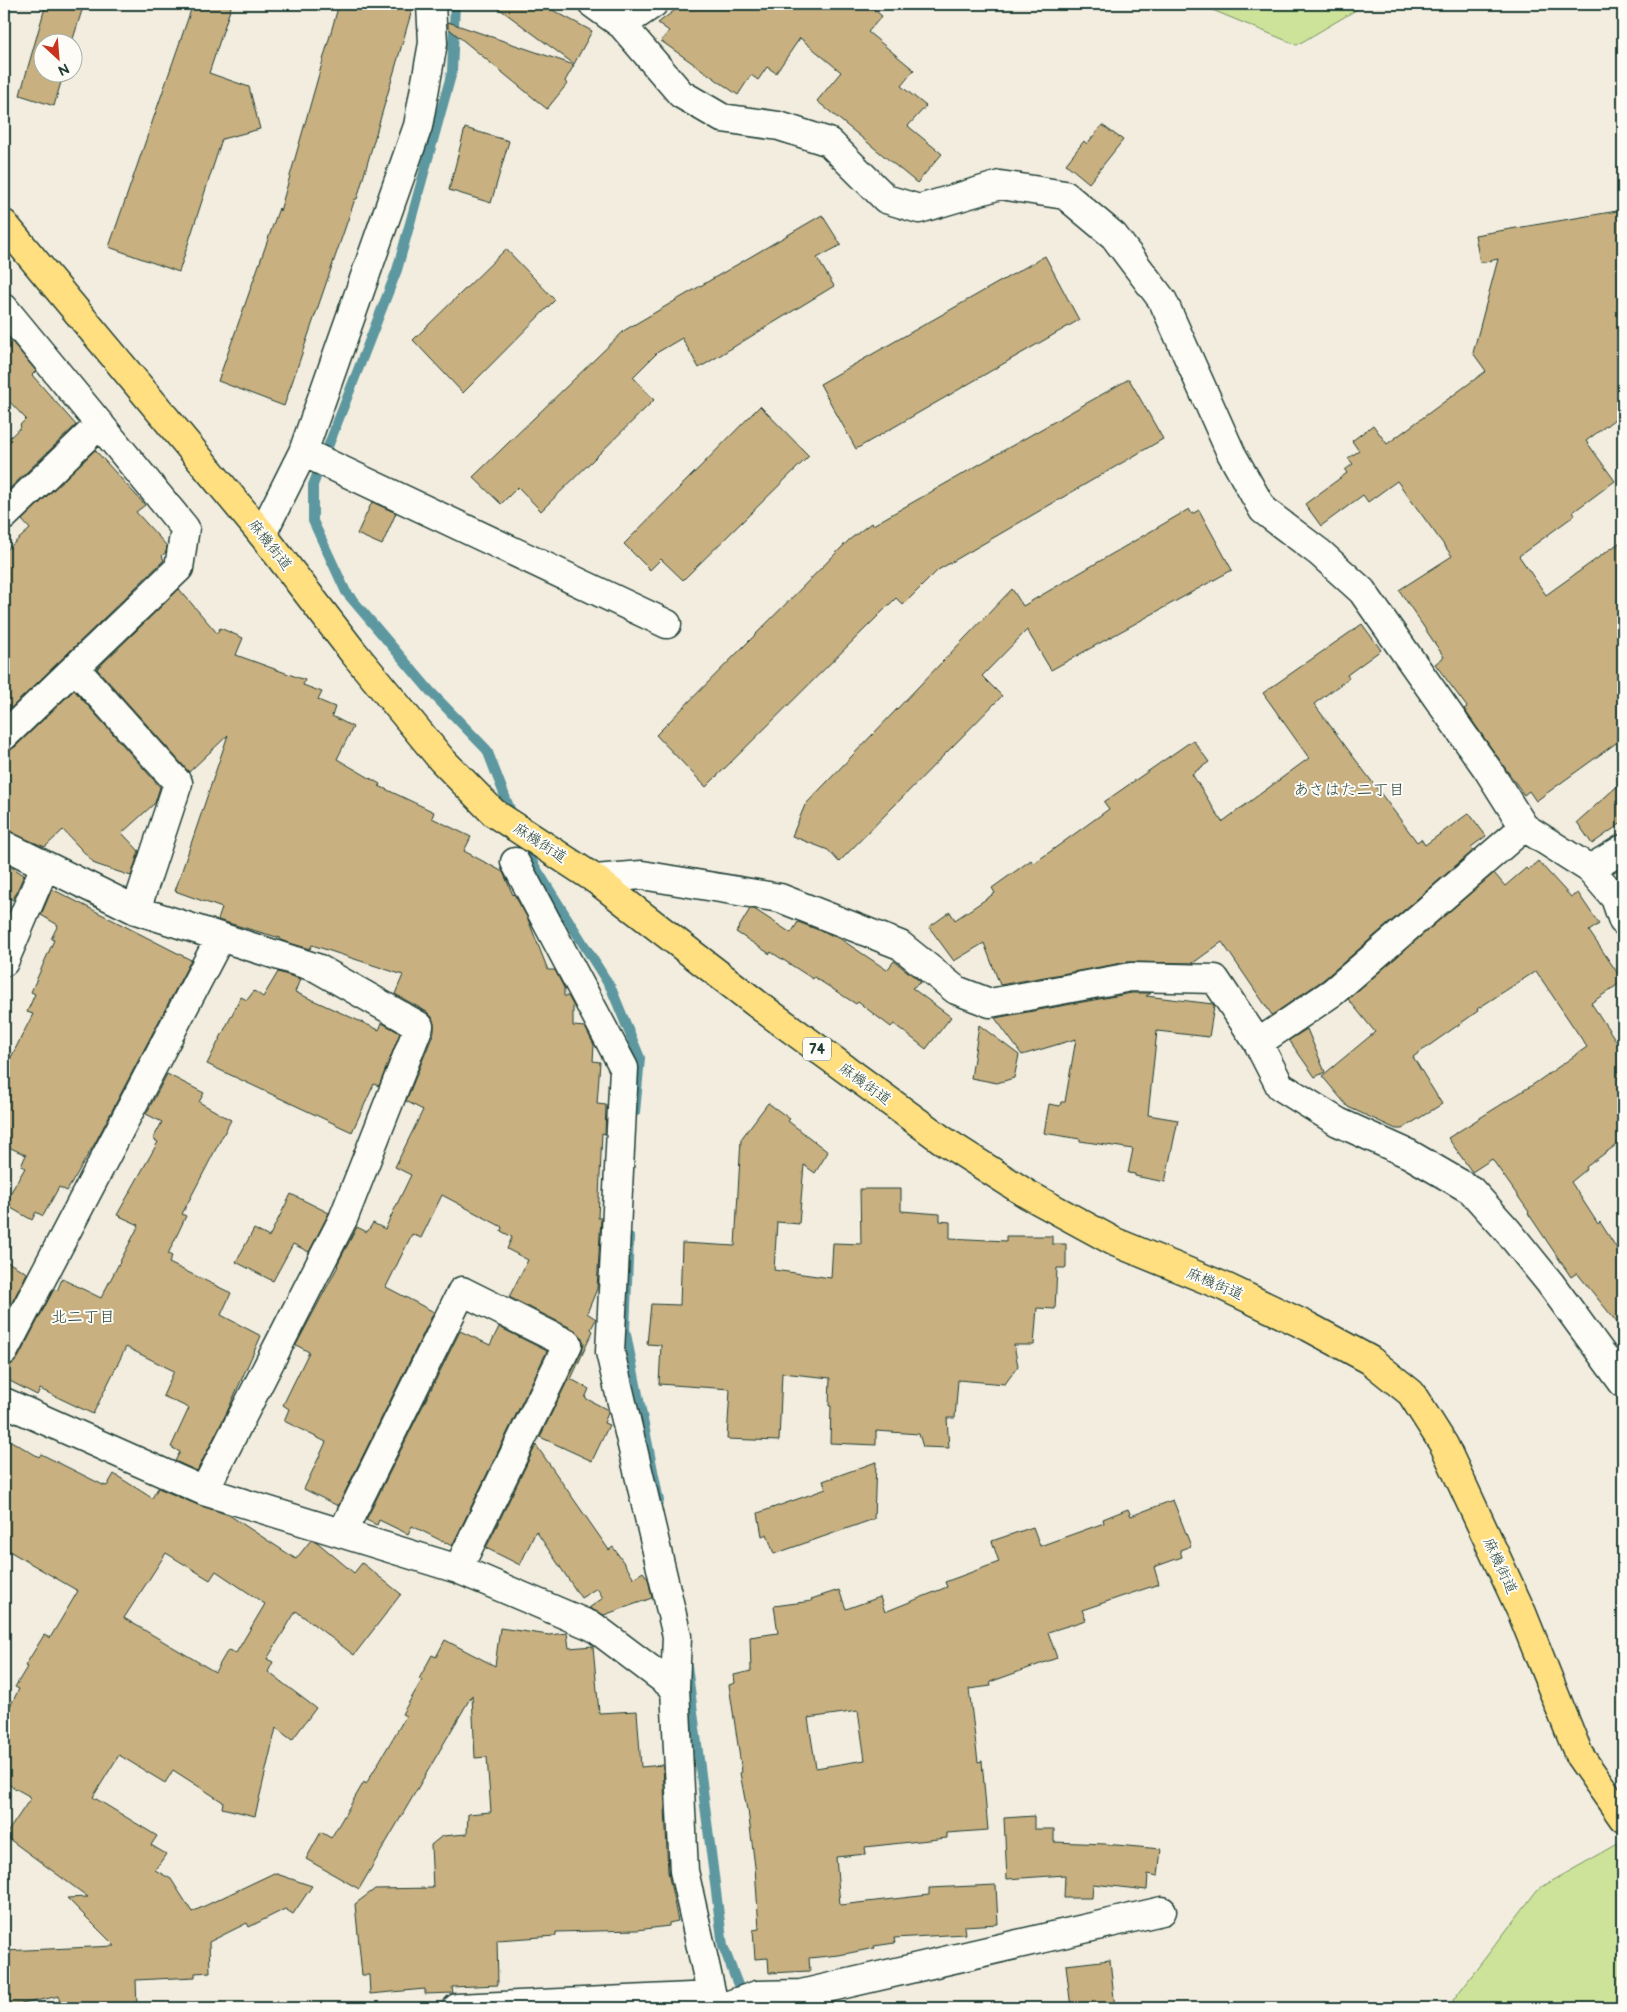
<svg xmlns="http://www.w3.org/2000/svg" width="1627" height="2012" viewBox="0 0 1627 2012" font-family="'Balsamiq Sans','Klee One',sans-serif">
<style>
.green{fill:#cce399;stroke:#769066}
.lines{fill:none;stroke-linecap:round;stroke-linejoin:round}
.stream{stroke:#5d979f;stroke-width:10}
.building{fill:#c8b080;stroke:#1f3d34;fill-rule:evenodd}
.minor-casing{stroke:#1f3d34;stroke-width:31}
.major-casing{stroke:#1f3d34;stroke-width:31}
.minor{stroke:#fdfcf7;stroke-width:28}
.major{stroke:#ffdf80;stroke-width:28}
.labels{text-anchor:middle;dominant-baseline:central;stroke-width:4;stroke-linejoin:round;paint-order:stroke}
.shield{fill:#fdfcf7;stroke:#62766e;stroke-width:1}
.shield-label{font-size:14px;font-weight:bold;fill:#1f3d34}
.street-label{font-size:15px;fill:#1f3d34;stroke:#fdfcf7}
.neighbourhood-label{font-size:16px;fill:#1f3d34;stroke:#fdfcf7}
</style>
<rect width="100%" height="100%" fill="#f2eddf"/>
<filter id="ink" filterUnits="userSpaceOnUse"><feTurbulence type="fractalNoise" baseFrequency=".02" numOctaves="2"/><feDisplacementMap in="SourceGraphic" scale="10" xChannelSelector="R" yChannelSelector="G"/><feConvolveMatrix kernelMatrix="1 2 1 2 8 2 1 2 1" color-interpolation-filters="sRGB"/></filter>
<g filter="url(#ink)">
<path class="green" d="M1198,4H1366L1297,45Z
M1623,1841V2008H1454L1453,2000L1538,1889Z"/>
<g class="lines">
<path class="stream" d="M455,4L452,72L397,270L313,485V521L346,592L430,691L487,750L513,817
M521,838L527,854L611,988L640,1058L635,1112
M629,1237L625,1329L659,1501
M687,1666L723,1946L743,1998"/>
</g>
<path class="building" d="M46,4H84L72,42H42V72H64L54,106L20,95Z
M193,4H232L209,73L249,87L260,129L222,139L179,272L109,247Z
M339,4H394L412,10L357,199H355L284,406L218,381L279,208L280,211Z
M493,4H541L592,31L574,64Z
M683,4H867L882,16L868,32L914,70L901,86L926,106L908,126L942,154L917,183L817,101L841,72L800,38L776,73L767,67L758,80L751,75L738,95L661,41L669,31L658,23Z
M448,22L574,65L565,81L567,84L547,109L448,28Z
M1102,125L1123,140L1089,183L1066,164L1084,141L1087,144Z
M465,128L509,141L491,203L449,190Z
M1623,210V413L1586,441L1615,481L1573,512L1575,515L1519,556L1546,595L1623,540V738L1536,801L1529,791L1524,795L1464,709L1467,707L1435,664L1444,657L1399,590L1452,556L1397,481L1368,502L1363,495L1321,526L1305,504L1347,473L1345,470L1353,464L1348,458L1359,451L1352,441L1373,425L1387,444L1486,371L1473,353L1498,259L1480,263L1475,235Z
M822,215L841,245L817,258L834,286L699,368L682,338L658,352L633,377L654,400L541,511L518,487L501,504L473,477L625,330Z
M506,249L555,300L463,393L413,340Z
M1045,256L1079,320L856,449L820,384Z
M4,332L36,371L32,375L76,425L6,492L4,490V443L21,427L20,425L26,419L6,398L4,400Z
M1129,379L1163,439L938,570L903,605L896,598L706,787L656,735L849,540L871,523L873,525Z
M760,406L809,456L683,580L661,559L650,570L624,544Z
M95,450L145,505L136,512L167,546L166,552L162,556L164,560L4,715V552L30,529L22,520Z
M372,502L396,513L382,545L357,534Z
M1189,509L1192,514L1199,510L1232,570L1051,670L1027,630L982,676L1002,696L839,862L828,850L792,836L805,805L1012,589L1023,606Z
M179,589L217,633L220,628L243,638L236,655L305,680L303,685L322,692L318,700L335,707L332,716L353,727L337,759L380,784L379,786L434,812L432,818L471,837L464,851L503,872L513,895L514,894L527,917L548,970H555L564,988V996H568L573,1005V1026L585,1027L594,1045L593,1061L600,1062L597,1104L606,1105L605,1134L602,1133L598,1218H601L597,1289L587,1313L596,1319L591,1329L593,1331L571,1379L589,1389L585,1398L608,1410V1413L604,1423L609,1425L592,1461L540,1437L582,1351L584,1343L581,1336L575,1330L509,1297L528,1260L507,1249L512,1237L501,1231L502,1227L442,1195L421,1238L412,1234L386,1287L434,1312L338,1506L304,1489L326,1442L284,1421L289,1409L283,1405L309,1352L296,1345L338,1266L337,1265L357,1227L367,1232L373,1223L385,1229L411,1175L395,1167L423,1110L406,1101L434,1032V1024L432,1017L427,1012L395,994L403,975L312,945L310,949L280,940V938L218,920L222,908L175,891L228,735L189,772L97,669Z
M1362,624L1381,650L1347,675L1349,678L1314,704L1417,842L1421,839L1425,845L1469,813L1486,836L1471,847L1474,850L1323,980L1272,1015L1222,942L1193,963L1128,962L1000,985L984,943L954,961L929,927L950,912L955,920L995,893L992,888L1031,860L1033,864L1109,809L1104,802L1193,740L1209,762L1192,774L1222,822L1309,758L1263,693Z
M74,690L160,787L155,803L122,833L139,851L131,876L95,864L63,830L45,847L4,830V751L15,747Z
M1623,781V822L1592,844L1577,822Z
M1538,861L1571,897L1578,893L1599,924L1589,931L1623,981L1591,1003L1623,1051V1140L1586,1167L1587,1169L1571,1182L1598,1224L1600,1222L1623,1258V1330L1577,1273L1571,1277L1528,1213L1529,1212L1492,1159L1472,1172L1448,1138L1534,1084L1587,1047L1536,971L1477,1009L1478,1011L1413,1057L1442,1104L1402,1129H1396L1348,1107L1322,1076L1375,1032L1348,999L1494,873L1505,886L1526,868L1528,870Z
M4,862L24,875L13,900L4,895Z
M52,889L191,960L95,1143L67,1191L59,1187L43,1216L36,1212L32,1220L4,1204L25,1168L21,1166L26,1155L4,1145V1071L33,1014L27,1012L35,994L31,992L54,940L51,939L58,925L41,915Z
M750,909H754L791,933L798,922L839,938L887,970L894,961L921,982L912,988L951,1017L926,1049L894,1024L891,1027L858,1002L856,1004L814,977L813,979L771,952L770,954L736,932Z
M278,972L300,979L295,992L379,1030L382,1023L400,1033L379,1086L374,1084L352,1132L207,1064L241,997L247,1000L254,991L263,997Z
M1132,993H1151L1146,996L1213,1004L1214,1006L1209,1037L1157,1031L1148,1115L1178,1120L1165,1182L1135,1176V1174L1128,1173L1133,1149L1080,1141V1139L1044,1133L1049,1104L1060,1106L1061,1102H1065L1076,1039L1022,1055L995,1018Z
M979,1025L1019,1055L1014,1078L997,1083L971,1078Z
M1307,1029L1325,1072L1315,1077L1289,1040Z
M167,1074L204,1093L199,1102L231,1120L182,1214L186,1216L168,1254L172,1256L169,1263L231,1293L221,1315L261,1336L227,1412L197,1471L175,1461L180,1452L171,1447L189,1408L163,1396L174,1371L126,1347L93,1414L40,1389L37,1395L4,1378V1366L12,1364L18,1358L54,1289L57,1291L62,1279L101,1298L139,1225L117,1215L158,1142L153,1139L162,1122L146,1114Z
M768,1103L790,1119L788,1121L828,1152L815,1173L804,1165L799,1224L777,1222L774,1270L831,1278L833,1243L861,1244L860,1189H901V1211L940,1214V1221L950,1222V1238L1006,1241V1236H1052V1244H1066V1268H1057L1055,1309L1037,1308L1034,1345H1014L1018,1366L1005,1384L958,1380L955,1418H947L949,1448L923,1447L919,1434L876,1431V1445L830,1443L831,1406H829L830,1378L782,1373L779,1441L727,1439L730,1389L659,1384L661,1345L647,1344L651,1304L680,1305L682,1243L735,1246L741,1139Z
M291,1194L329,1213L309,1252L293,1244L273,1281L236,1262L254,1229L269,1237Z
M4,1260L27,1273L4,1318Z
M499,1327L547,1351L452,1546L412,1526L408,1534L379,1520L377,1525L366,1520L460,1331L490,1345Z
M4,1437L39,1457L41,1454L103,1485L107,1486L114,1474L152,1498L158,1488L198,1505L229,1515L296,1559L311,1540L317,1542L354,1573L362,1563L401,1594L354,1655L296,1611L267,1659L273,1662L268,1672L316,1708L292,1740L276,1728L255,1816L222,1808L223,1802L173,1770L165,1783L119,1755L93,1797L157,1836L151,1845L166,1854L155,1870L171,1879L192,1912L274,1873L312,1886L293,1914L285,1909L249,1927L247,1923L209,1942L210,1972L195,1973V1977L136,1980L137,2008H60L59,1996L4,2008V1951L115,1946L67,1898L88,1897L5,1836L30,1799L28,1797L29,1796L4,1782V1718L19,1689L15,1687L27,1667L25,1666L44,1635L50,1638L78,1591L4,1548ZM166,1553L210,1580L216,1571L265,1604L236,1653L228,1650L215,1672L124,1618Z
M536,1445L609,1550L613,1547L634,1578L643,1572L648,1579L652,1598L604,1615L589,1608L603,1598L597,1588L581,1598L536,1531L520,1565L486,1548Z
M876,1462L874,1519L774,1554L767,1534L762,1536L758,1513L826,1489L823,1481Z
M1173,1500L1191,1546L1180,1550L1182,1557L1154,1567L1159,1584L1082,1610L1086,1620L1048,1632L1057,1658L990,1682L991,1686L969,1689L978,1762L982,1761L988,1830L947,1833V1838L865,1847L866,1854L836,1857L840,1905L929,1895V1888L996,1885L998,1924L964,1926L965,1934L894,1938L895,1943L874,1946L875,1948L839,1955L809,1958L810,1971L769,1973L768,1958L755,1959L753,1930L759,1929L755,1867L748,1810H747L740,1773L742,1772L729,1685L735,1683L734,1675L751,1671L750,1637L778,1633L774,1606L812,1601L811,1599L839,1590L846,1609L880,1597L885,1612L947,1587L945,1582L999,1562L992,1541L1033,1527L1040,1546L1104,1523L1103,1519L1128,1509L1131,1516ZM858,1711L865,1760L816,1768L808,1718Z
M500,1628L549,1635L567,1633L569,1648L593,1646L599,1713L637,1711L641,1767L663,1765L668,1872L678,1921L669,1923V1926L637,1930L556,1932V1936L497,1940L498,1985L452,1987L453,1993L425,1994V1989L370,1994L369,1975H362L355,1904L375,1889L433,1888L431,1845L442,1836L467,1834L468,1814L491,1812L487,1757L475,1758L472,1695L359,1889L306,1859L321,1832L331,1838L364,1782L366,1784L406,1716L402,1714L422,1680L419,1679L432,1655L436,1657L445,1640L495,1666Z
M1034,1816V1829H1054V1842L1105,1844L1161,1849L1158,1876L1148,1874L1147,1890L1093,1884L1092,1898H1064L1065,1875L1007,1879L1004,1818Z
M1110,1960L1115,2008H1071L1066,1965Z"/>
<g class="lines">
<defs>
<path id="minor" d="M593,4L622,25L681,94L722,118L779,126L829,142L886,199L919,209L1000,185L1065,195L1114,236L1163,301L1231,453L1263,510L1320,553L1362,591L1488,770L1524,827L1590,869L1615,898L1623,921
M622,25L653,4
M4,308L185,528L179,568L4,736
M303,452L667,624
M4,516L100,424
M262,534L303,452L418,126L433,43L431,4
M75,668L178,783L136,910
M4,845L136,910L317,968L419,1026L343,1219L204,1491
M515,862L624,1068L610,1352L677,1636L675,1688L684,1871L712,1996L718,2008
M1590,869L1623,849
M595,879L642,875L780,898L900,945L956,990L990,1003L1131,977L1215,979L1258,1043L1280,1086L1338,1122L1409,1154L1471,1190L1507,1230L1550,1283L1623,1383
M4,962L45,866
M1258,1043L1333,992L1524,827
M4,1351L220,938
M4,1402L204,1491L458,1569L594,1627L675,1688
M342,1533L462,1291L568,1344L458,1569
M457,2008L712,1996
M720,2008L757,1995L801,1994L1162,1911"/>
<path id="major" d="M4,224L262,534L353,652L442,760L494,813L595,879L761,1007L941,1139L1027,1194L1115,1242L1225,1287L1309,1327L1370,1360L1411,1393L1444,1445L1522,1613L1579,1755L1623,1818"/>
</defs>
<use href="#minor" class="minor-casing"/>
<use href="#major" class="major-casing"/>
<use href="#minor" class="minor"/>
<use href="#major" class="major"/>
</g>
</g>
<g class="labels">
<rect class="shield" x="803" y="1037.5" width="28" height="23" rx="4"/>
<g class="shield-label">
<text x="817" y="1049">74</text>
</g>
<g class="street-label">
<text transform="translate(270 545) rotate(52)">麻機街道</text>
<text transform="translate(540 843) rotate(33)">麻機街道</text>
<text transform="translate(865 1084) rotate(36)">麻機街道</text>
<text transform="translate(1215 1284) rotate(23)">麻機街道</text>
<text transform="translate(1500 1566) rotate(65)">麻機街道</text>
</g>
<g class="neighbourhood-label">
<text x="1349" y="790">あさはた二丁目</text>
<text x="83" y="1317">北二丁目</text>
</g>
</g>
<rect width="1627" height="2012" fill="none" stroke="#fdfcf7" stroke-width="20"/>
<rect x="10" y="10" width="1607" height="1992" fill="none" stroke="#1f3d34" stroke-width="2" filter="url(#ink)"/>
<g transform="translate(58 58) rotate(154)"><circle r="24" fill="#fdfcf7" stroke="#a4b0a9"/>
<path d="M0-4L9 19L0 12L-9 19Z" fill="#c8321e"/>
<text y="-8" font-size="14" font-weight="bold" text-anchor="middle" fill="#1f3d34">N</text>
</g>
</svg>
